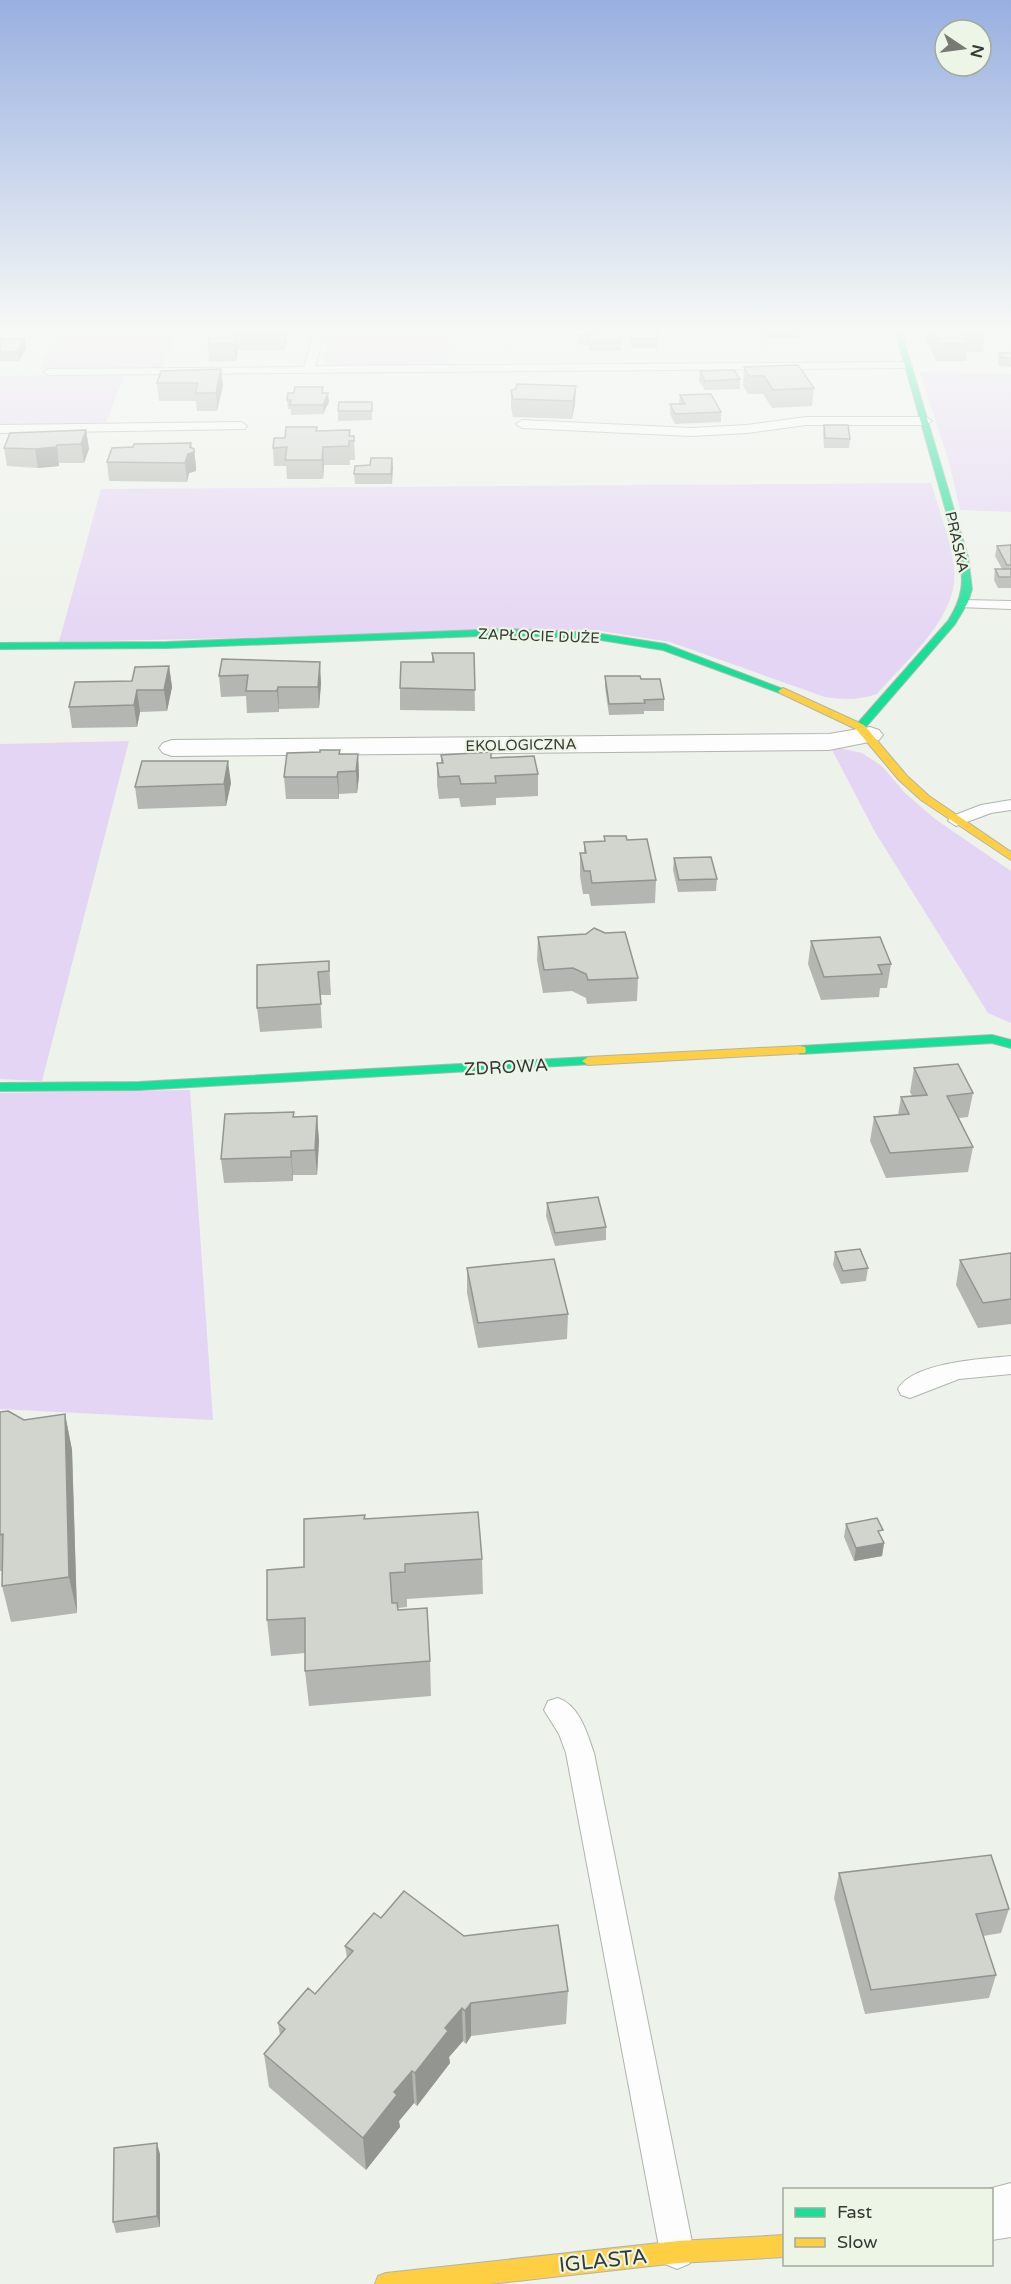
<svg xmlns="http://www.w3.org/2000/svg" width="1011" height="2284" viewBox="0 0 1011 2284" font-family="'Varela Round',sans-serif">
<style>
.green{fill:#e5d5f4}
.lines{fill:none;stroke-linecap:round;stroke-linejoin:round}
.lane-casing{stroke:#b0b4ae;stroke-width:2}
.street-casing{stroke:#b0b4ae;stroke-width:2}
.fast-casing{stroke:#b0b4ae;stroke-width:2}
.slow-casing{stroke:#b0b4ae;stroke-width:2}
.lane{fill:#fcfdfc;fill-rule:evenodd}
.street{fill:#fcfdfc;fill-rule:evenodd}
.fast{fill:#16e098;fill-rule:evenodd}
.slow{fill:#ffcf43;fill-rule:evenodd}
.wall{fill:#b4b7b1}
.shaded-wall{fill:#929590}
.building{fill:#d1d5ce;stroke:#929590;stroke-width:1.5}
.labels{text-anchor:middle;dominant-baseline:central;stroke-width:4.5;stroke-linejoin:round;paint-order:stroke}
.far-street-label{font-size:15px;fill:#363933;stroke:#ecf5e6}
.street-label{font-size:18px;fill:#363933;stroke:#ecf5e6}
.near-street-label{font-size:21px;fill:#363933;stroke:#ecf5e6}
</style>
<rect width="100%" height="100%" fill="#edf2ea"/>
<path class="green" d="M62,327H176L163,369H39Z
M331,327H448L449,366L327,364L322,360Z
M920,372L1011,374V512L960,510L949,462Z
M125,374L105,425L0,426V376Z
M931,483C939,510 951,540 954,568C960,616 906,660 877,694C859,700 844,700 825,697L670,642L595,630L59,642L101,489Z
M129,741L42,1081L0,1079V744Z
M830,746L862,753L882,766L905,793L935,819L1011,871V1023L988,1013L875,832Z
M190,1090L213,1420L0,1409V1093Z"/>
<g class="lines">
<defs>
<path id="lane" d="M316,327H326L315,366L906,362L912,365L906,368L49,375L43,372L49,369L304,367Z
M806,417H926L932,421L926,425H806L747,433L691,436L522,428L516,424L522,420L691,428L747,425Z
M241,422L247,426L245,429L0,433V425Z
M963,600L1011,601V609L958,607V601Z
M1011,800V810L991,813L956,826L948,821L950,817L981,805Z
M1011,1356V1374L959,1379L910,1398L901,1395L898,1389C913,1362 983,1359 1011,1356Z
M558,1698C580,1706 587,1733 594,1753L694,2252L689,2264L677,2269L665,2264L660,2252L566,1753L559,1734L544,1710L548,1701Z"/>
<path id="street" d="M870,727L879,730L883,735L879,740L829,750L172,756L163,753L159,748L163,743L172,740L829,734Z
M1011,2183V2237L992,2240V2190H984Z"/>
<path id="fast" d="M894,327H900L968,557L972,589L968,602L955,624L864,729L860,730L855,727L856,725L948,621C962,599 965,582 959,557Z
M506,629L595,633L665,644L788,691L780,693L663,650L595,639L506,635L167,648L0,649V643L167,642Z
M992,1035L1011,1040V1048L992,1043L800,1054L794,1050L800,1046Z
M588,1057L594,1061L593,1064L139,1090L0,1091V1083L139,1082Z"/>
<path id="slow" d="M783,688L864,725L907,776L929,796L1011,852V860L921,800L899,780L856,729L780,693L778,691Z
M800,1046L805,1047L806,1050L805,1053L588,1065L582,1061L588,1057Z
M784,2235V2257L678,2263L489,2284H375L378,2276L386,2273L678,2241Z"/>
</defs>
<use href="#lane" class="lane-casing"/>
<use href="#street" class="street-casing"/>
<use href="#fast" class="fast-casing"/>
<use href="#slow" class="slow-casing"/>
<use href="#lane" class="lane"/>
<use href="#street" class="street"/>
<use href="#fast" class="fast"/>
<use href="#slow" class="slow"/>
</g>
<path class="wall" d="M212,327L288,331L285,350H238L236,361L209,362L208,344Z
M760,327H799V338H762Z
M927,327H981L985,335L983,352H967L966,361H936L926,339Z
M631,328L658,339L657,348H632L630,337Z
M579,335L621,342V351H589V346L578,344Z
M25,339L26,348L19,361H0V342Z
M999,353H1011V367L999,366L998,362Z
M744,367L814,388L812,406L772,408L763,394H748L743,385Z
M221,369L223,386L217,411H197L196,401H159L157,383Z
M700,371L740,379V389L705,390L699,381Z
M576,386L575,404L572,419L513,417L511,408V390Z
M323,393L329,402L323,414L291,415V409H288L287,400Z
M680,395L721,412V422L675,424L670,414V404H679Z
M372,402V420L338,421V411Z
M824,425L850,439L849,448H824L823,434Z
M317,427V431L350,430V436H354L355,460H350V465H324L323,479H287L286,466H274L273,448L285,438Z
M86,430L89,449L84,463H59V466L38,468L7,466L4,448Z
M191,443V447L194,449L196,467V471L189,473L187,482L109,481L107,462L133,447Z
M392,458V484H355L354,474L370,465Z
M1011,545V588H998L994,580L995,569H1002L995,556L997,546Z
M432,653H474L475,711L400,710V688L432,662Z
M222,659L321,683L319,708L279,709V712L247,713L246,696L221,697L219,676Z
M169,666L172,687L167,711L140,712L137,727L72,728L69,707Z
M605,676L641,679L664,699V711H644V714L609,715L605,687Z
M340,754H358L359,776L357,793L339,794V799H286L284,777Z
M441,755L491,758L538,774V796L496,798V805L461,807L459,798L439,799L437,785V763H441Z
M231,783L226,806L138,809L135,787Z
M604,836L627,840L656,880L655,903L591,906L589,894H583L580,876V853H584V842L604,841Z
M674,858L717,879L716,891L678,892L673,870Z
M538,937L638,978L637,1001L587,1004L586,998L572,991L543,993L537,960Z
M811,941L891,964L887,988H880L879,997L821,1000L808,964Z
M329,961L331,995H320L322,1028L260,1032L257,1008Z
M914,1068L973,1093L968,1117L959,1118L973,1147L968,1172L886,1178L870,1141L874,1117L898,1115L901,1097L912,1096L910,1092Z
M317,1116L319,1141L317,1175H293V1181L224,1183L221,1159L294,1117Z
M547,1203L606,1227V1240L555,1246L546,1216Z
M835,1252L868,1268L866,1281L841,1284L833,1265Z
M1011,1253V1324L978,1328L956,1285L960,1260Z
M467,1268L568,1314L567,1339L478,1348L467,1293Z
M0,1412L24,1420L65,1414L72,1450L77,1613L11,1622L2,1586V1571H0Z
M365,1515V1519L482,1559L483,1594L407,1599V1607L398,1608V1610L430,1661L431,1696L309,1706L305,1671V1653L271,1656L267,1620L304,1567Z
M846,1524L881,1537L884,1543L882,1556L854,1561L844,1537Z
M839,1873L1009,1909L1001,1933L983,1936L996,1975L989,1998L865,2014L834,1898Z
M381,1918L464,1936L568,1991L566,2024L471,2036L466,2044L463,2041L449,2057L450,2063L417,2106L414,2103L399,2121L400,2127L366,2170L269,2087L264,2054L280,2035L278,2023L315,1994L347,1958L345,1946Z
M160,2154V2227L116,2233L113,2222Z"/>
<path class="shaded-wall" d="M285,327H288V331L285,350L284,333Z
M236,333L238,350L236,361L234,344Z
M25,339L26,348L19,361L17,352Z
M221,369L223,386L217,411L216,393Z
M576,386L575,404L572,419L573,401Z
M328,393L329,402L323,414V405Z
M86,430L89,449L84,463L81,444Z
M191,443L192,453L194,449L196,467V471L189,473L187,482L185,463Z
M57,445L59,466L38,468L35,449Z
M323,447L324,465L323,479L322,460Z
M392,458L393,467L392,484L391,474Z
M320,662L321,683L319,708L318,687Z
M169,666L172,687L167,711L164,690Z
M278,687L279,709V712L277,691Z
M137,690L140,712L137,727L134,705Z
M358,754L359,776L357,793L356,771Z
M228,761L231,783L226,806L224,784Z
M338,772L339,794V799L337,777Z
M317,1116L319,1141L317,1175L315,1150Z
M291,1151L293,1175V1181L291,1157Z
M65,1414L72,1450L77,1613L69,1577Z
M884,1543L882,1556L854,1561L856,1548Z
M471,2003V2036L466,2044L465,2011Z
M462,2008L463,2041L449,2057L450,2063L417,2106L415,2073L445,2028Z
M412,2071L414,2103L399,2121L400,2127L366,2170L363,2138L394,2092Z
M157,2143L160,2154V2227L157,2216Z"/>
<path class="building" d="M212,327H285L284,333H236L234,344H208Z
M762,327H799L800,330L763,329Z
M930,327H981L985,335L964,334L968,344H938Z
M631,328H656L658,339H632Z
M599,329H619L621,342H589V337L579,335L599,333Z
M1,339H25L17,352H0V342Z
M999,353H1011V358L1001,357Z
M798,365L814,388L773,390L764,376H749L744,367Z
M221,369L216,393H195L198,383H157L161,371Z
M734,370L740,379L705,381L700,371Z
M517,384L576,386L573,401L513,399L511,390L516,389Z
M295,387H323L322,393H328L323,405H290L291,400H287L288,393H294Z
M711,394L721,412L675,414L670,404H685L680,395Z
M339,402H372V411H338Z
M824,425H848L850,439L825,438Z
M286,427H317L316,431L350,430L349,436H354V441H349V446L323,447L322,460H285L287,447L273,448L274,438H285Z
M86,430L81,444L57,445L56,447L35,449L4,448L10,433Z
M191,443L190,447L194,449V452L188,454L185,463L107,462L112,448L133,447L134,444Z
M371,458H392L391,474H354L355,466L370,465Z
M1011,545V565H1007L997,546Z
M995,569H1011V577H999Z
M432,653H474L475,690L400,688L401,662H434Z
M222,659L320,662L318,687H278L277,691H246L248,675L219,676Z
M169,666L164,690H137L134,705L69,707L75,682L132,681L135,667Z
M605,676H640L641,679H660L664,699L644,700L645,703L609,704Z
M320,750H340L339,754H358L356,771L338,772L337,777H284L287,753L320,752Z
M491,752V758L534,756L538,774L495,776L496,783L461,784L459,776L439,777L437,763H443L441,755Z
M142,761H228L224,784L135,787Z
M604,836H626L627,840L647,839L656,880L592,883L590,871H584L580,853H586L584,842L605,841Z
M711,857L717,879L679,880L674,858Z
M594,928L605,933L625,932L638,978L588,980L586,974L573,968L544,970L538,937L586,934Z
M880,937L891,964L878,965L882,974L824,977L811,941Z
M329,961V971L318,972L321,1004L257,1008V965Z
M958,1064L973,1093L947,1096L973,1147L890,1153L874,1117L909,1114L901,1097L927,1095L914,1068Z
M294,1112L293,1117L317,1116L315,1150L291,1151V1157L221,1159L225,1114Z
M598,1197L606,1227L555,1233L547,1203Z
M860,1249L868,1268L843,1271L835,1252Z
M1011,1253V1299L983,1303L960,1260Z
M554,1259L568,1314L478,1323L467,1268Z
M8,1411L24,1420L65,1414L69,1577L2,1586L3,1534L0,1535V1412Z
M478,1512L482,1559L405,1564V1572L390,1573L392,1603H397L398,1610L427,1608L430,1661L305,1671V1618L267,1620V1570L304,1567V1519L365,1515L364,1519Z
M877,1518L883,1530L878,1531L884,1543L856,1548L846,1524Z
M991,1855L1009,1909L976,1914L996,1975L871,1990L839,1873Z
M404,1891L464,1936L558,1925L568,1991L471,2003L465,2011L462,2008L445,2028L448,2031L415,2073L412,2071L394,2092L397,2095L363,2138L264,2054L285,2029L278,2023L308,1988L315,1994L353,1951L345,1946L374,1913L381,1918Z
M157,2143V2216L113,2222L114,2148Z"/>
<linearGradient id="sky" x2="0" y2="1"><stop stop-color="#98afe0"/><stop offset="0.51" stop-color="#f7f9f6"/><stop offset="1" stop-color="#f7f9f6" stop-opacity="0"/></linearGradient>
<rect width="1011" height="646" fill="url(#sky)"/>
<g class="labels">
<g class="far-street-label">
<text transform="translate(957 542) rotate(77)">PRASKA</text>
<text transform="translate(539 636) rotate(2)">ZAPŁOCIE DUŻE</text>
<text transform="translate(521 745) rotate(-1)">EKOLOGICZNA</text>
</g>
<g class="street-label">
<text transform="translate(506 1067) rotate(-3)">ZDROWA</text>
</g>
<g class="near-street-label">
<text transform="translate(603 2261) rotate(-6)">IGLASTA</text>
</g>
</g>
<rect x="783" y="2188" width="210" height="78" fill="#ecf5e6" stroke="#a3aa9e" stroke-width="1.5"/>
<rect x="795" y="2208" width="30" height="9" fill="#16e098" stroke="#a3aa9e" stroke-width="1.5"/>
<text x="837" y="2218" font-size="18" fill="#363933">Fast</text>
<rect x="795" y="2238" width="30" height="9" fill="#ffcf43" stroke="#a3aa9e" stroke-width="1.5"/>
<text x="837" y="2248" font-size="18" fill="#363933">Slow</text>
<g transform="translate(963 48) rotate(103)"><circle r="28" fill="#ecf5e6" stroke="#a3aa9e" stroke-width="1.5"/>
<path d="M0-4.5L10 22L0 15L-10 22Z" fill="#767a73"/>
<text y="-9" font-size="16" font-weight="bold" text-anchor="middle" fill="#363933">N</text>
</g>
</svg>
